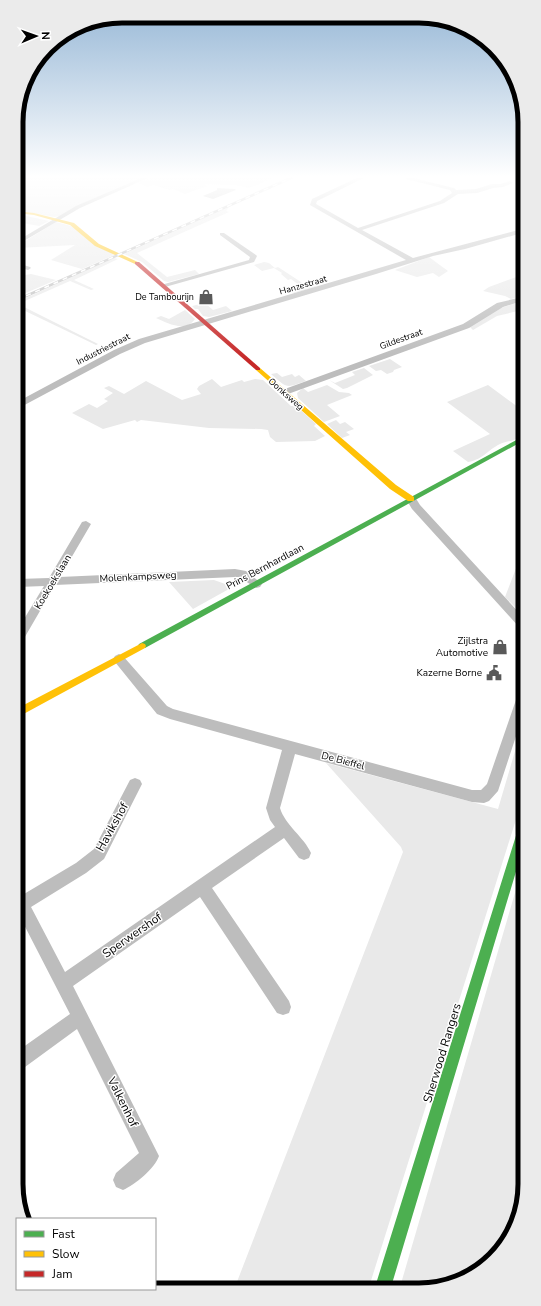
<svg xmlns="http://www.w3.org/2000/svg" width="541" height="1306" viewBox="0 0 541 1306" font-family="'Nunito Sans',sans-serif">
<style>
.green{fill:#e9e9e9}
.water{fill:#bbb}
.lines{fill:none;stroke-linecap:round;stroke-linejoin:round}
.street{fill:#bdbdbd;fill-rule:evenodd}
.fast{fill:#4caf50;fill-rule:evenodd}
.slow{fill:#ffc107;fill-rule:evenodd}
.jam{fill:#c62828;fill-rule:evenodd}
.rail-casing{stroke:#bdbdbd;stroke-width:2.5}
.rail{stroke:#fff;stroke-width:1.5;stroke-dasharray:5;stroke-linecap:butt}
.labels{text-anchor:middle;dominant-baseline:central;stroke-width:3;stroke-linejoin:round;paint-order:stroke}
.far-street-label{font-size:9px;fill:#000;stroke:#fff}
.far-poi-label{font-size:9px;fill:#000;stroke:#fff;text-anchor:end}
.street-label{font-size:10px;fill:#000;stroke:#fff}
.poi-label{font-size:10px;fill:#000;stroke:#fff;text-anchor:end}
.near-street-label{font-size:12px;fill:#000;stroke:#fff}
.rim{fill:none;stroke:#000;stroke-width:5}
</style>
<rect width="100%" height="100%" fill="#fff"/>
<path class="green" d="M16,178H140L84,203L60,216L54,217L17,210Z
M150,178H273L249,188L236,185L204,184L207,186L185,194L173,189L170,190L153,185L148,187L138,183Z
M229,207L226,211L229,212L137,253L167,277L195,270L199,274L168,282L164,281L142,262L124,254Z
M17,214L49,221L39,226L17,222Z
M56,222L71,226L114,255L82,269L51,260L75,245L17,248V246Z
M429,257L448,271L439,277L433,273L417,277L395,270Z
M114,258L118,259L74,280L94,289L91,290L70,281L18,304L98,344L96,345L19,308L17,309V302Z
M264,262L269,263L275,268L278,267L307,286L313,285L316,287L294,293L288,289L299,285L291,279L288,280L281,274L282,273L274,268L262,271L254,265Z
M31,274L56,280L21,295L17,294V280L25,275Z
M522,275V296L511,299L505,296L483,291L489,287Z
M522,301V310L497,316L473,330L470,327L492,311Z
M205,303L213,310L226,306L232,311L209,317L203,316L198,309H195L192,306Z
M185,310L195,319C186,333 167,323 156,318L161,316L169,319Z
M390,359L402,367L394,370L393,372L387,374L381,370L376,371L369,366Z
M364,368L373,375L347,388L343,389L329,380L335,383L355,375L352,372Z
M277,373L282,377L292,374L295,377L299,375L306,381C286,388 288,389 271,374Z
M212,379L221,387L242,380L244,382L255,379L263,380L291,406H296L316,424L314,426L325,436L315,441L276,442L270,437L268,430L261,429L209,428L141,420L137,422L135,420L103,429L72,413L89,404L97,408L108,401L104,399L113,393L104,388L109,386L124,394L146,381L182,400L201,394L197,389L199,386Z
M327,385L339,392L349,393L352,395L327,405L340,416L324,422L298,398L297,393L303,388L308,392Z
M488,385L522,410V433C519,442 507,440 500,444C486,451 484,459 468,462L453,451L490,434L447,402Z
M336,420L340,424L345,422L354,429L346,432L350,435L342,438L327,424Z
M523,550V615L505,597Z
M214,580L228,585L229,589L193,609L169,582Z
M523,724L524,794L369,1287H235L403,852L401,847L326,763L498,809Z
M524,862L525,1186L516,1226L499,1254L446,1286L400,1287Z"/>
<path class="water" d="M217,188L235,189L236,190L213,199L203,196L217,190Z"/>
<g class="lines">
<path class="street" d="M141,178H148L80,208L17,245V241L76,206Z
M357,178H364L317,201L316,204L358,228L440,201L452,193L450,190L406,179L405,178H413L454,188L456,190L476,189L492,184H500L510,181L513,183L503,187L493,188L477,193L458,194L444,203L362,230L413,258L522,229V233L465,249L433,256L376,274L145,343L120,354L17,409V402L114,350L139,339L406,260L310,205L312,199Z
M220,233H224L256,255L257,256L254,262L165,287H161V285L249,260L250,257L220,235Z
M17,263L30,267L31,268L28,270L17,267Z
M522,297V301L503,307L469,328L288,394L285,395L281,392L282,390L463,324L497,303Z
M411,496L415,497L420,505L523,617V628L519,627L412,509L406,499Z
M86,521L91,524L60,577L235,569L246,571L262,584L260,587L256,588L239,577H235L55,585L22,642L18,643V629L44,586L18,587V579L49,578L82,522Z
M119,654L123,656L167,706L173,709L472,790H481L487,784L517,697L519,693L523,692V715L498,791L489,801L484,803L472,802L295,754L280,808C285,825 304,837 311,853L309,858L304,860L299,858L284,838L212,888L289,1001L291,1007L289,1013L283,1015L277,1013L200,897L73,986L159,1156C155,1168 135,1185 123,1190L116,1187L113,1180L116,1173L139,1153L77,1029L25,1067L19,1070V1050L70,1014L19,915V893L24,894L76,863L94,849L130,780L135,778L140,780L142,784L104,859L86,873L31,907L65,972L275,827L270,820L266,808L282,750L170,719L157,714L115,662L113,659L115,656Z"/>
<path class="fast" d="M522,437L523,441L145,648H139L138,646L139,644Z
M524,821V845L391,1287H375L519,826L520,822Z"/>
<path class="slow" d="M17,211L34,213L74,223L99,244L140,263L135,264L95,246L70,225L34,215L17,213Z
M256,368H260L396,485L414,497V501H408L390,489L256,370Z
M142,643L145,644L146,646L145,648L18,717V708Z"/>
<path class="jam" d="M135,262H139L260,368V370H256L135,264Z"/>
<defs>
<path id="rail" d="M17,300L291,178"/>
</defs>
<use href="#rail" class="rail-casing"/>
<use href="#rail" class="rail"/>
</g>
<linearGradient id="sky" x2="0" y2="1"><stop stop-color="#96b7d6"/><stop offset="0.49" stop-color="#fff"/><stop offset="1" stop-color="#fff" stop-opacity="0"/></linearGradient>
<rect width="541" height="360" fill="url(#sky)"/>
<defs>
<symbol id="shop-bare" viewBox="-9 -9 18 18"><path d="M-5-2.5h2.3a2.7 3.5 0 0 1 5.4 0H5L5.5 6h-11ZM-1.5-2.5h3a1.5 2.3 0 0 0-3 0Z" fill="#595959" stroke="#fff" stroke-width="2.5" paint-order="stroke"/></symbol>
<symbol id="civic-bare" viewBox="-9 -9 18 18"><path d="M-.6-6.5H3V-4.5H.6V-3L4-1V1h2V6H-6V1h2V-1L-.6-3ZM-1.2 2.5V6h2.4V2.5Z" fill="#595959" stroke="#fff" stroke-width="2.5" paint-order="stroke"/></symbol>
</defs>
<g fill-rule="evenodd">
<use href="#shop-bare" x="195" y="286" width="22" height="22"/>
<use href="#shop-bare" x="489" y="636" width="22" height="22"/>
<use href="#civic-bare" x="483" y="662" width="22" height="22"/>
</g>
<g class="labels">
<g class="far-street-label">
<text transform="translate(303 285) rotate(-16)">Hanzestraat</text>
<text transform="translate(401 339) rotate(-20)">Gildestraat</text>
<text transform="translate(103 349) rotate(-27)">Industriestraat</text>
<text transform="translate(286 394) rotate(41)">Oonksweg</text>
</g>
<g class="far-poi-label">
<text x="194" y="297">De Tambourijn</text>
</g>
<g class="street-label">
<text transform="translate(265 567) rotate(-28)">Prins Bernhardlaan</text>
<text transform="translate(138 577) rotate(-3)">Molenkampsweg</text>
<text transform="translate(53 582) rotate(-59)">Koekoekslaan</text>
<text transform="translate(343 761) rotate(15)">De Bieffel</text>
</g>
<g class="poi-label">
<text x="488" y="641">Zijlstra<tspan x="488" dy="12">Automotive</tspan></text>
<text x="482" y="673">Kazerne Borne</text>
</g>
<g class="near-street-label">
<text transform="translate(112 827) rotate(-61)">Havikshof</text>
<text transform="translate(132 935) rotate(-35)">Sperwershof</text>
<text transform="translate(442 1053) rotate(-73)">Sherwood Rangers</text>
<text transform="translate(123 1102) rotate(63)">Valkenhof</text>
</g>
</g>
<path d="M0 0H541V1306H0ZM122 23H419A99 99 0 0 1 518 122V1184A99 99 0 0 1 419 1283H122A99 99 0 0 1 23 1184V122A99 99 0 0 1 122 23Z" fill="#ebebeb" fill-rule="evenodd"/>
<path class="rim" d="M122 23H419A99 99 0 0 1 518 122V1184A99 99 0 0 1 419 1283H122A99 99 0 0 1 23 1184V122A99 99 0 0 1 122 23Z"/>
<rect x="16" y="1218" width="140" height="72" fill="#ffffff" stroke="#999999"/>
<rect x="24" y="1231" width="20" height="6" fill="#4caf50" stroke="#999999"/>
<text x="52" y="1238" font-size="12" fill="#000000">Fast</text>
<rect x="24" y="1251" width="20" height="6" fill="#ffc107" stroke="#999999"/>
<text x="52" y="1258" font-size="12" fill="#000000">Slow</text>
<rect x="24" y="1271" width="20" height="6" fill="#c62828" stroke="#999999"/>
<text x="52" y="1278" font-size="12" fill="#000000">Jam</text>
<g transform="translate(36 36) rotate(88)" stroke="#ffffff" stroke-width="3" paint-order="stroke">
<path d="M0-3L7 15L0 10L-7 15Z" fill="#000000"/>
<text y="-6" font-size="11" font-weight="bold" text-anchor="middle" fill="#000000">N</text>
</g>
</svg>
